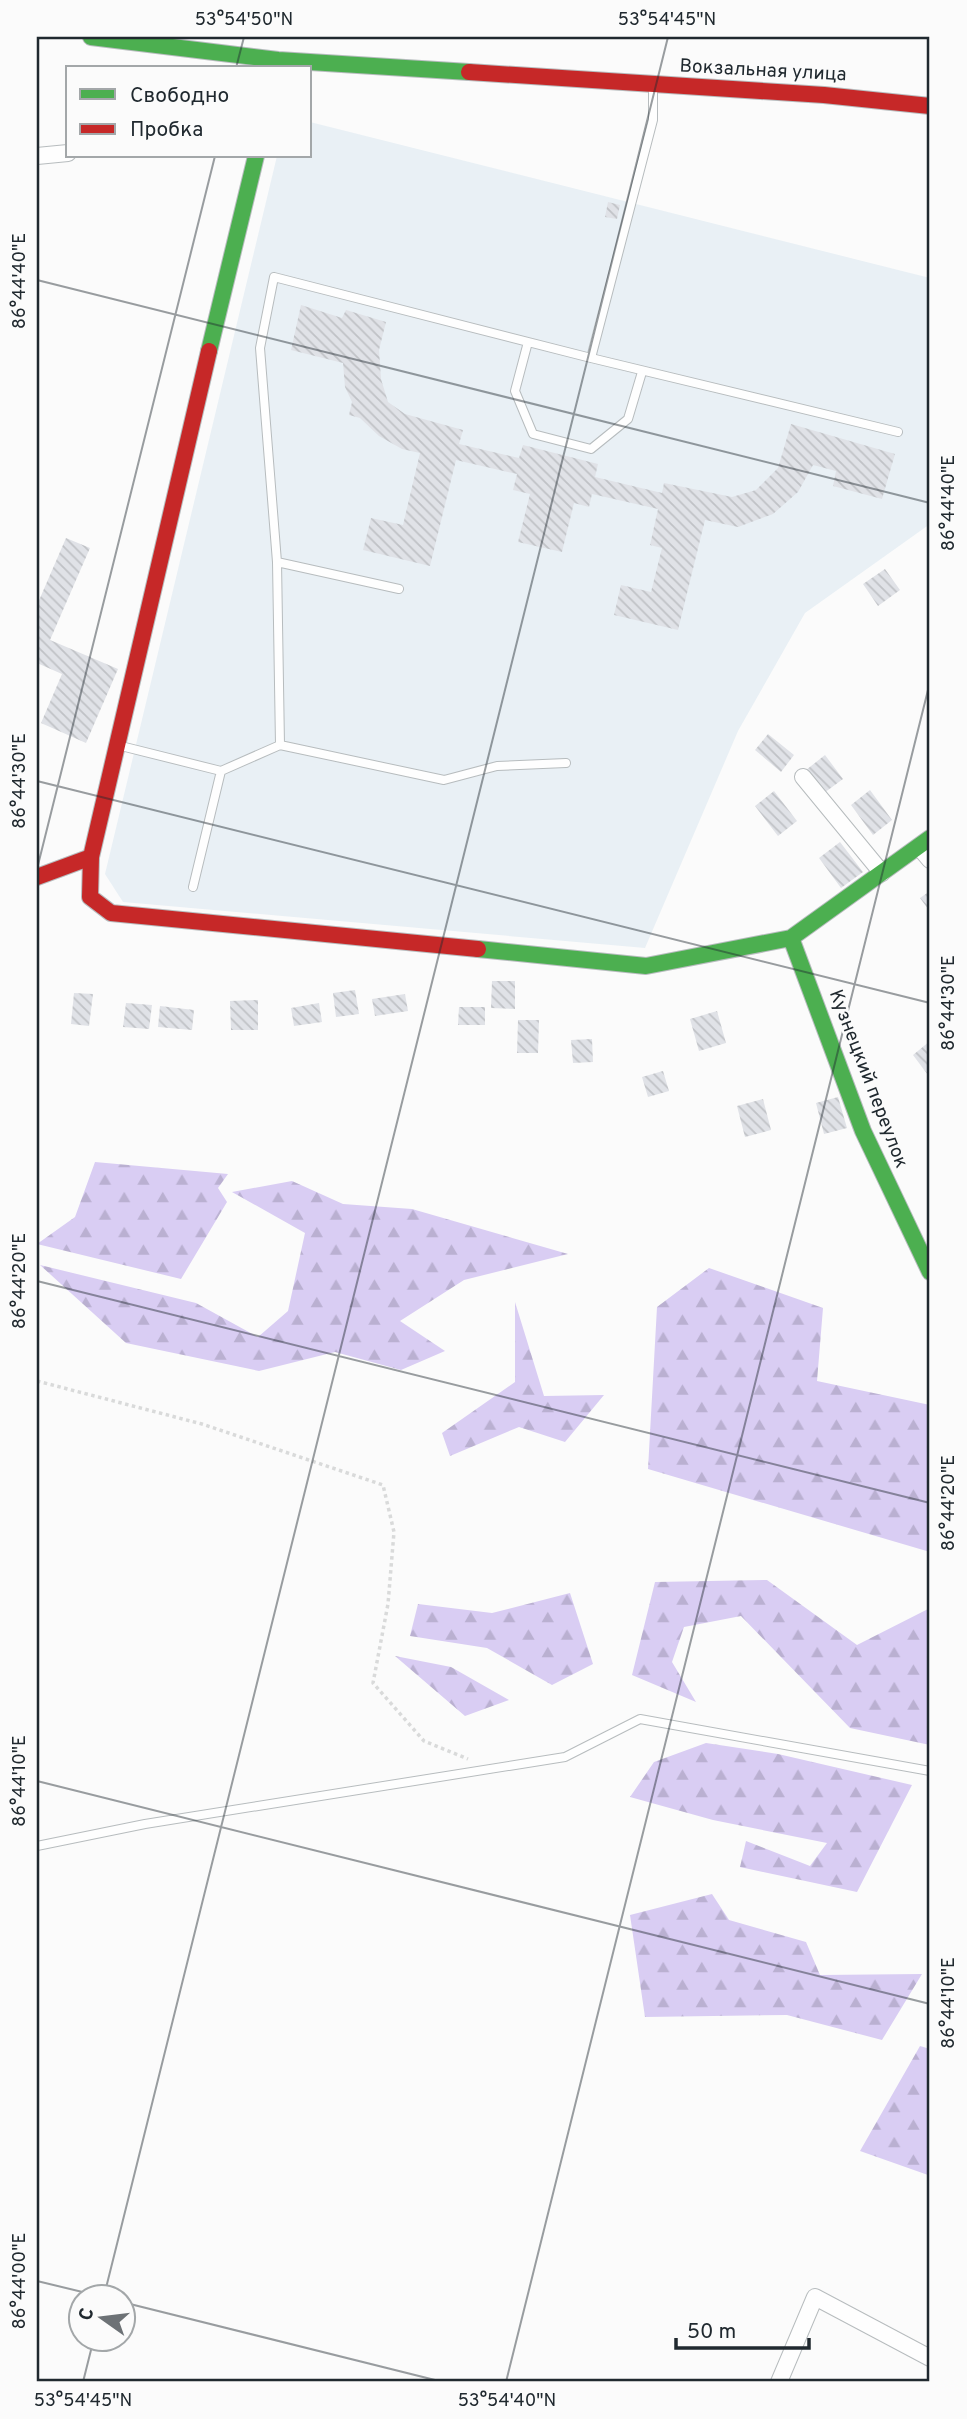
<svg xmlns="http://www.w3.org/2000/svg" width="967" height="2419" viewBox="0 0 967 2419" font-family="Overpass,sans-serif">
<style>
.built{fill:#e9f0f5}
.forest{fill:url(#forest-firs)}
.building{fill:url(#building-back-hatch)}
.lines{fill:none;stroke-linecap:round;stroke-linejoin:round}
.lane-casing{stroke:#b7bcbe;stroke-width:10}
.street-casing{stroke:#b7bcbe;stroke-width:18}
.fast-casing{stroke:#b7bcbe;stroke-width:18}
.jam-casing{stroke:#b7bcbe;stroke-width:18}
.path{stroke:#d9dada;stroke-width:3.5;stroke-dasharray:3.5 3.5;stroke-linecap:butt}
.lane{stroke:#fefefe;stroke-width:8}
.street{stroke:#fefefe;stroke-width:16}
.fast{stroke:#4caf50;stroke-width:16}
.jam{stroke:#c62828;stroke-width:16}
.ticks{fill:none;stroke:#20292f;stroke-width:2;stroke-opacity:0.45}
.labels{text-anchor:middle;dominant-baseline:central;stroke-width:5;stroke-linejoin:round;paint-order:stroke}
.street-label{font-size:19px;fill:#20292f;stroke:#fbfbfb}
.neatline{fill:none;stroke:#20292f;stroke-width:2.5}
.ticks-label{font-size:18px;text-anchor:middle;fill:#20292f}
</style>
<defs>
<pattern id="forest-firs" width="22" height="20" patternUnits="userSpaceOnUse" patternTransform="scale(1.75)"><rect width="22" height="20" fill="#d9cdf3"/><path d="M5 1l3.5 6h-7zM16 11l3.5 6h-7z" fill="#bab0d1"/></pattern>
<pattern id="building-back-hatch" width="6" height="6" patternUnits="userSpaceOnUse" patternTransform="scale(1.75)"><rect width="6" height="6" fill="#e0e2e7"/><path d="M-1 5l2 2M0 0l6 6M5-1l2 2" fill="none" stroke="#c0c2c6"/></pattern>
</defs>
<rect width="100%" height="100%" fill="#fbfbfb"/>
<path class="built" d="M310,122L930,278V524L805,613L738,731L645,948L123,902L105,874L277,156H310Z"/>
<path class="forest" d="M95,1162L228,1174L218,1188L227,1202L181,1279L37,1244L75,1217Z
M292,1181L343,1204L412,1209L568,1254L464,1280L400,1321L445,1351L401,1370L335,1352L259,1371L126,1343L40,1265L196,1303L258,1337L288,1311L305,1233L232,1192Z
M709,1268L823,1308L817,1381L930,1405V1552L648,1469L657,1307Z
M515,1302L544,1396L604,1395L565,1442L519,1427L450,1456L442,1433L515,1382Z
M767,1580L857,1645L930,1608V1745L850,1728L741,1616L684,1627L672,1662L696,1702L632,1675L655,1582Z
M570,1593L593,1664L552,1685L487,1648L410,1636L418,1604L492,1613Z
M395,1656L451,1667L509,1700L465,1716Z
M706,1743L778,1754L912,1785L857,1892L740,1867L746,1841L810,1866L827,1843L713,1820L630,1797L654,1762Z
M712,1894L729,1920L806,1942L820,1975L922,1974L882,2040L787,2015L645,2017L630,1915Z
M920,2046L930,2049V2172L928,2175L860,2151Z"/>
<path class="building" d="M608,202L620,205L617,219L605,217Z
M301,305L342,318L346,310L386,322L379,350L381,379L388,402L405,414L463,430L459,444L519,458L523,445L598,464L595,477L662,493L664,483L732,497L756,490L778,468L791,424L895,454L882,499L833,486L836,471L813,465L798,492L773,514L738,527L705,520L678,630L614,615L621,585L651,592L662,548L650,545L658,509L592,494L589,507L574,503L562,552L518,542L530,494L513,490L517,474L456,460L430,566L363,550L371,518L403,525L420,453L402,449L379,436L360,418L349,415L352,402L345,387L343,363L291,350Z
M66,538L90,548L50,640L118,669L86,743L41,723L62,674L37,663V605Z
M885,569L900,590L878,606L863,584Z
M768,734L794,755L781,772L755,750Z
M825,755L843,779L824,793L806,770Z
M870,790L892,820L873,835L851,805Z
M774,791L797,821L778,836L755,806Z
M840,842L863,872L841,888L819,858Z
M930,891V907L928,909L920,898Z
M492,981H515V1009L491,1008Z
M355,990L359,1014L336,1017L333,993Z
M74,993L93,994L89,1026L71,1024Z
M405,994L408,1011L375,1016L372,999Z
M258,1000V1030H231L230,1001Z
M126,1003L152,1005L149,1029L123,1027Z
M319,1003L322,1022L294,1026L291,1008Z
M160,1006L194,1010L192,1030L158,1027Z
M459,1007H485V1025H458Z
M717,1011L726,1043L699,1051L690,1019Z
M518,1020H539L538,1053H517Z
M592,1039L593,1062L573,1063L571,1040Z
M930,1041V1073L928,1075L913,1055Z
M663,1071L669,1091L648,1097L642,1077Z
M838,1097L847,1128L824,1134L816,1103Z
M763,1099L771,1130L745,1137L737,1106Z"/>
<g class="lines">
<defs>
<path id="lane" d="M528,342L515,391L533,434L591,449L628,419L642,372
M591,358L898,432
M277,562L399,589
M117,745L221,771L280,745L444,780L497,766L566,763
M280,745L277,562L260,348L274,277L591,358L653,120V88
M193,887L221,771
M37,1846L145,1824L565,1757L640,1719L930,1771"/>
<path id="street" d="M37,156L68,153
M803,777L882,873
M919,847L930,860
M779,2382L815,2297L930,2358"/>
<path id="fast" d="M91,37L278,60L469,72
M209,351L256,156
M791,938L863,1131L930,1272
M478,949L646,966L791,938L930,838"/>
<path id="jam" d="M469,72L824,95L930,106
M91,857L209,351
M37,877L91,857L90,897L111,913L478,949"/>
</defs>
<use href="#lane" class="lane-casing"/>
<use href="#street" class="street-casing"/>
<use href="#fast" class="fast-casing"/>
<use href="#jam" class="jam-casing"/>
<path class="path" d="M37,1381L202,1424L383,1485L394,1532L388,1604L373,1683L424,1741L468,1759"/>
<use href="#lane" class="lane"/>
<use href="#street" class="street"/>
<use href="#fast" class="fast"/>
<use href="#jam" class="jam"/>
</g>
<path class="ticks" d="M236,68L244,37M37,280L930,503M37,781L930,1003M37,869L215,156M37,1281L930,1503M37,1781L930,2004M37,2281L99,2296M104,2296L668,37M122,2302L443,2382M83,2382L94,2338M506,2382L930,682M930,2382V2381"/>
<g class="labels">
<g class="street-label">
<text transform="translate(763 71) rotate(3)">Вокзальная улица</text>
<text transform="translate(868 1079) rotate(69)">Кузнецкий переулок</text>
</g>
</g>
<rect width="967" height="2419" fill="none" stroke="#fbfbfb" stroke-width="77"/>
<rect x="66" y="66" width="245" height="91" fill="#fbfbfb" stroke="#a3a7a9" stroke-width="2"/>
<rect x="80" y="89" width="35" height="10" fill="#4caf50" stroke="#a3a7a9" stroke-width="2"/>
<text x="130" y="102" font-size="21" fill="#20292f">Свободно</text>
<rect x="80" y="124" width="35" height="10" fill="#c62828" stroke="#a3a7a9" stroke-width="2"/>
<text x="130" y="136" font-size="21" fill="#20292f">Пробка</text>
<g transform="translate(102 2318) rotate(284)"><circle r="33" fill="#fbfbfb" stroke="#a3a7a9" stroke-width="2"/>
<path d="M0-5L12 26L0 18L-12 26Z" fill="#6d7276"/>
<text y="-10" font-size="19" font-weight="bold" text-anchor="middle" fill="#20292f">С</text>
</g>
<path d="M676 2338v10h133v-10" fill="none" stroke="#20292f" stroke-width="3.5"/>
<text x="687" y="2338" font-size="21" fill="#20292f" stroke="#fbfbfb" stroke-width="5" paint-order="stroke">50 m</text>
<rect x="38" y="38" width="890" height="2342" class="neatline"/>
<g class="ticks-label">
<text x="244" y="25">53°54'50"N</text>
<text x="667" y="25">53°54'45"N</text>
<text transform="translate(19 281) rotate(-90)" y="6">86°44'40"E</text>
<text transform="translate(948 503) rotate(-90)" y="6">86°44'40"E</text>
<text transform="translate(19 781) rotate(-90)" y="6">86°44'30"E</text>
<text transform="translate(948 1003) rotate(-90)" y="6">86°44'30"E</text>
<text transform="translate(19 1281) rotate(-90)" y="6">86°44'20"E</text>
<text transform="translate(948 1503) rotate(-90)" y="6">86°44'20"E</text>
<text transform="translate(19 1781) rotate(-90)" y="6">86°44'10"E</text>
<text transform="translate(948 2003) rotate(-90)" y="6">86°44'10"E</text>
<text transform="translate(19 2281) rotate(-90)" y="6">86°44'00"E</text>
<text x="83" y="2406">53°54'45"N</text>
<text x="507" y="2406">53°54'40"N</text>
</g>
</svg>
